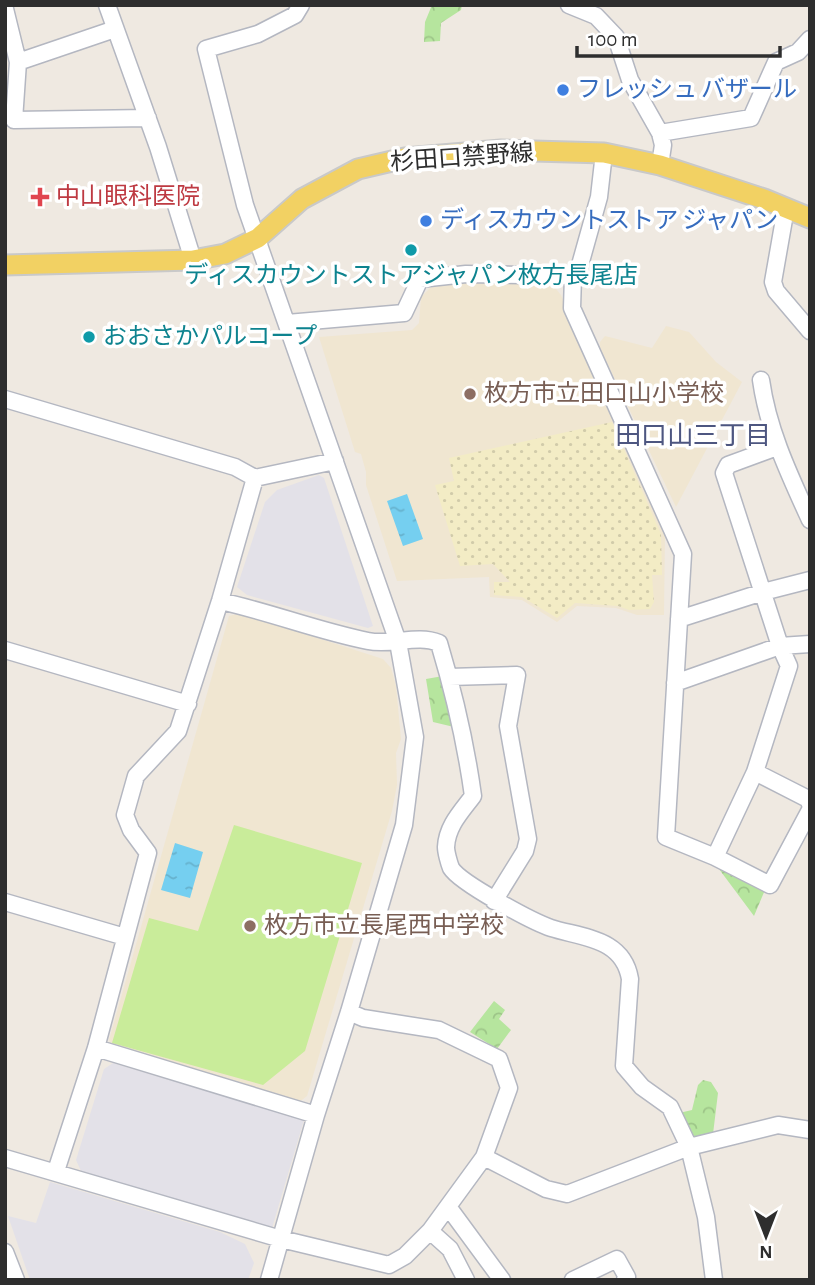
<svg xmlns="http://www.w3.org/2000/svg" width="815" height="1285" viewBox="0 0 815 1285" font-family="'Alegreya Sans','Noto Sans JP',sans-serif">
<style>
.industrial{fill:#e3e1e8}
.education{fill:#f0e6d1}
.forest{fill:url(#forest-crowns)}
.sand{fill:url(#sand-dots)}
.pitch{fill:#c9ec9a}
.water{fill:url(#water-ripples)}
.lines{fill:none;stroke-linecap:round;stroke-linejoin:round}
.minor-casing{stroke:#b4b7c1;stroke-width:19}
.major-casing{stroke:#c9c9c9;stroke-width:23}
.minor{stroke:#fff;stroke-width:16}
.major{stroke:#f2d163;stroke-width:19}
.shop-dot{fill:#3f7fe0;stroke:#fff;stroke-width:2.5}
.health-dot{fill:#e0444e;stroke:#fff;stroke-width:2.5}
.culture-dot{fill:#0f9aa8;stroke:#fff;stroke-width:2.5}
.education-dot{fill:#8d6e63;stroke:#fff;stroke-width:2.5}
.labels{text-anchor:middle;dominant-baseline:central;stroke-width:7;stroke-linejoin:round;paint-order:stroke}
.shop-label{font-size:24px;fill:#366cbe;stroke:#fff;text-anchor:start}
.street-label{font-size:24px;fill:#2e2e2e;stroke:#fff}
.health-label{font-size:24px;fill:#be3a42;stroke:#fff;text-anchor:start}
.culture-label{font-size:24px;fill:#0d838f;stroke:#fff}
.education-label{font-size:24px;fill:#785e54;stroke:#fff;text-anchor:start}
.neighbourhood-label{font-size:26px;fill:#4d5680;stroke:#fff}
</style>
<defs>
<pattern id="forest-crowns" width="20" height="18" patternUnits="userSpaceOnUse" patternTransform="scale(1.75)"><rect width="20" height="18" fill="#b6e59e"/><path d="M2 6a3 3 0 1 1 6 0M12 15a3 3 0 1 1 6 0" fill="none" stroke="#9dc588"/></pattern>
<pattern id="sand-dots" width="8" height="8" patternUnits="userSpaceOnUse" patternTransform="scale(1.75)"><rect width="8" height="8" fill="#f3ecc5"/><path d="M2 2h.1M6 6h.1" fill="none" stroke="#d1cbaa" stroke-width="1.8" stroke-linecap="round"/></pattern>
<pattern id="water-ripples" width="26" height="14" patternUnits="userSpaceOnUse" patternTransform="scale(1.75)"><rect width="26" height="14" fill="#75cff0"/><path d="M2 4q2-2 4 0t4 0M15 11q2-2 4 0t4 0" fill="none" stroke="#66b2ce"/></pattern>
</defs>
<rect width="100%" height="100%" fill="#efe9e1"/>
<path class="industrial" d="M319,475L324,478L373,626L368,628L247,595L237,587L265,502L277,490Z
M113,1063L304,1120L272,1228L81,1171L76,1160L104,1069Z
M50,1182L220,1232L245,1244L254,1263L248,1280H30L8,1216L36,1223Z"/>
<path class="education" d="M537,281L551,283L561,295L665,534L664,615H637L616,608L577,606L557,622L522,600L490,597L489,577L397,581L366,485V472L361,454L355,452L319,337L412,330L419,323L421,297L430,288L440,286L465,282Z
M666,326L689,332L716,362L742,382L676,507L600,348V342L605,336L652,348Z
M240,613L383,659L391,668L396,686L401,739L396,753L397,785L392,811L307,1096L298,1103L113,1047L109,1040L229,616Z"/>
<path class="forest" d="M432,5H462L461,10L441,23L440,41L424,42L425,22Z
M443,676L454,727L433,722L426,679Z
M719,869L765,890L754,916Z
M494,1001L505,1010L499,1019L511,1030L497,1049L470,1032Z
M703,1080L711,1082L718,1093L713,1134L692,1141L679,1113L692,1110L698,1085Z"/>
<path class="sand" d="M612,422L661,534L662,575H652L654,602L650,609L629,610L618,606L575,603L557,618L522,597L494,595V582H510L493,564L460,566L435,485L454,481L449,458Z"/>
<path class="pitch" d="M234,825L362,863L305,1051L263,1085L112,1043L149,918L198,931Z"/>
<path class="water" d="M407,494L423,539L403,546L387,501Z
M175,843L203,852L190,898L161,890Z"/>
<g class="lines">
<defs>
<path id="minor" d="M107,5L158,147L193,260
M569,5L596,16L616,37L630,80L660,133L663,145L660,165
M5,9L18,62L14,120L148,118
M18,62L115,29
M660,133L751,118L776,62L798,52L810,39
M604,153L599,197L580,265L573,276L572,308L683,554L666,837L715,857L770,885L810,810
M786,208L773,282L776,291L810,331
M287,323L404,313L420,279L466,274L573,276
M761,380C768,430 789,474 810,520
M5,399L235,467L255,478L220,601L178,731L136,776L125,815L131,830L148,853L96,1048L56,1171
M255,478L335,461
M220,601C270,612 318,631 368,641C392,646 417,634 439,643C454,693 466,745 473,796C461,812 447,826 446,847C446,852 449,863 451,868C460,883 533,922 551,928C583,938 623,938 630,979L624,1066L642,1087L670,1107L689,1147L706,1217L714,1280
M679,619L763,592L810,580
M5,650L188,704
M449,677L517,675L508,726L528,839L525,851L494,901
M675,683L780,646L810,644
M755,772L808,799L810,804
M715,857L755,772L789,666L780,646L724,473L728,465L777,447
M5,902L125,937
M96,1048L316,1115
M484,1157L546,1189L567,1194L689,1147L778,1125L810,1130
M5,1158L281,1239L389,1265L405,1256L430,1231L484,1157L509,1088L499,1059L439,1030L363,1018L349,1012
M449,1208L502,1280
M430,1231L450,1249L466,1280
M5,1252L16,1280
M269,1280L316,1115L349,1012L404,825L415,737L398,642L245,205L206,49L258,34L295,15L301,5
M573,1280L617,1259L627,1277L625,1280"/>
<path id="major" d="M5,265L193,260L225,254L258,238L302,199L358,169L405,158L501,150L604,153L660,165L764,199L810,218"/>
</defs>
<use href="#minor" class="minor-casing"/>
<use href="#major" class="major-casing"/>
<use href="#minor" class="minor"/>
<use href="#major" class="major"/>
</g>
<g class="shop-dot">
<circle cx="563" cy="90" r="7"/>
<circle cx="426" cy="221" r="7"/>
</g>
<path class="health-dot" d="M36.5 186.5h7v7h7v7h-7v7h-7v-7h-7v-7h7z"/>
<g class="culture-dot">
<circle cx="411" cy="250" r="7"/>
<circle cx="89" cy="337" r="7"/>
</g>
<g class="education-dot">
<circle cx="470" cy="394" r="7"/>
<circle cx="250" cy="926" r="7"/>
</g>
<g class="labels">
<g class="shop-label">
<text x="577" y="90">フレッシュ バザール</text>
<text x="440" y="221">ディスカウントストア ジャパン</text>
</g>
<g class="street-label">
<text transform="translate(462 158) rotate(-4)">杉田口禁野線</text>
</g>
<g class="health-label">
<text x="56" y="197">中山眼科医院</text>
</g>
<g class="culture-label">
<text x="411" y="276">ディスカウントストアジャパン枚方長尾店</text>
<text x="103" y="337" text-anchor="start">おおさかパルコープ</text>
</g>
<g class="education-label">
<text x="484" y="394">枚方市立田口山小学校</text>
<text x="264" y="926">枚方市立長尾西中学校</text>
</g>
<g class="neighbourhood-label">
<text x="693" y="436">田口山三丁目</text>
</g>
</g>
<rect width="815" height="1285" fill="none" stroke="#2e2e2e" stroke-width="14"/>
<g transform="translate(766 1236) rotate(180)" stroke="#ffffff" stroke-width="5" paint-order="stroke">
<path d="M0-5L12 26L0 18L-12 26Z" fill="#2e2e2e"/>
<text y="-10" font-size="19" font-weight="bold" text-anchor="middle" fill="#2e2e2e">N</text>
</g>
<path d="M577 46v10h203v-10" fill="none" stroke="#2e2e2e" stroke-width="3.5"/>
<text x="588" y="46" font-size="21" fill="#2e2e2e" stroke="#ffffff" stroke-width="5" paint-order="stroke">100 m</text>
</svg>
